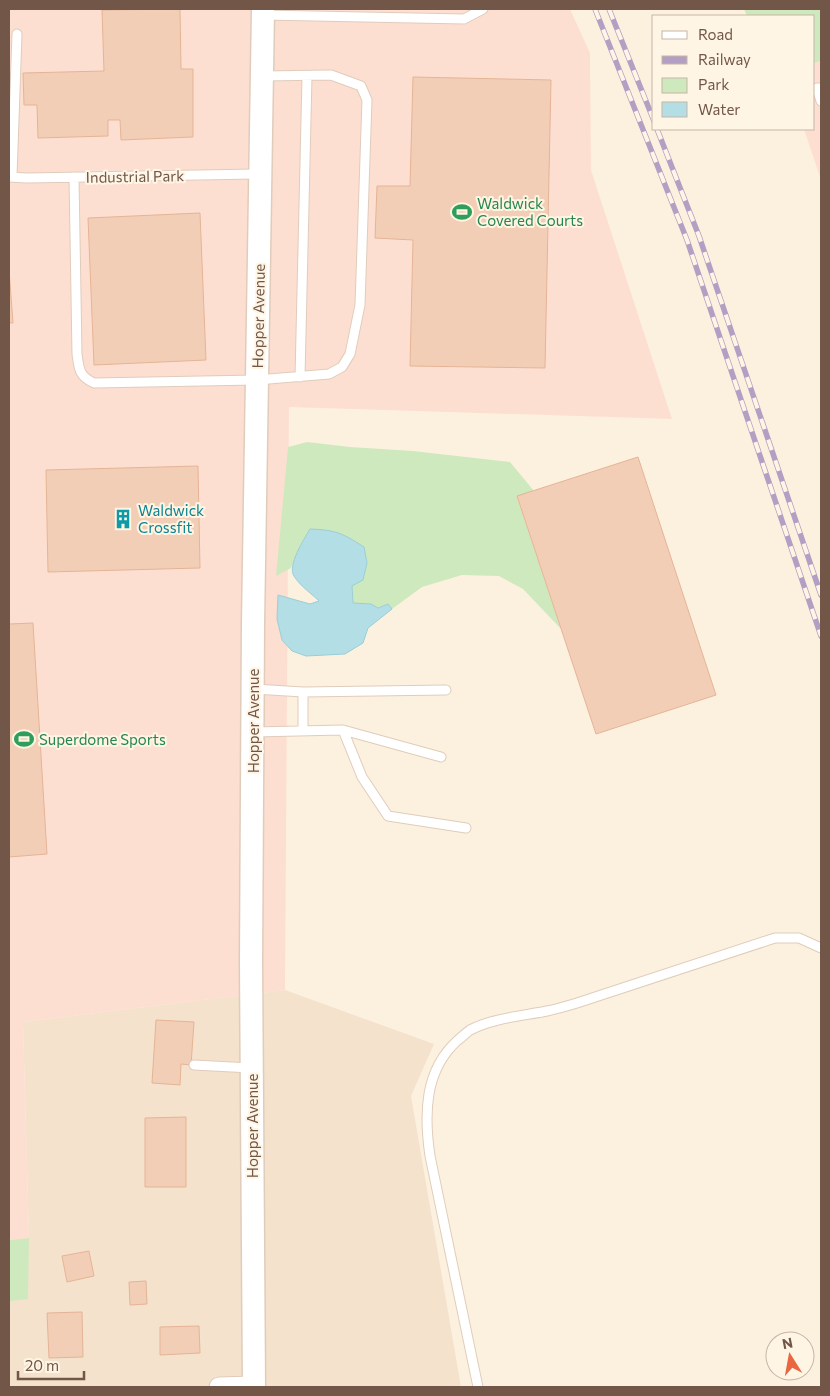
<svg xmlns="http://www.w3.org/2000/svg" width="830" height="1396" viewBox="0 0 830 1396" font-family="Commissioner,sans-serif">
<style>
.residential{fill:#f4e2cd}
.commercial{fill:#fddfd2}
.green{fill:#cfe9be}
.water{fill:#b4dee5;stroke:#9aced7}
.building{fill:#f2ceb6;stroke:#e5b496}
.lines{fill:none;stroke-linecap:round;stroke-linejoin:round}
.service-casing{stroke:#e0ccbb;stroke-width:11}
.minor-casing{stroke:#e0ccbb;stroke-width:21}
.tertiary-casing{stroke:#e0ccbb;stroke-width:25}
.service{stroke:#fff;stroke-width:9}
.minor{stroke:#fff;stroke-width:19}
.tertiary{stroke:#fff;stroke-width:22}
.rail-casing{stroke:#b39fc4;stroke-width:5.5}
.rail{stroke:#fff5e5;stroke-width:4;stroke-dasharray:11;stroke-linecap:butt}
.labels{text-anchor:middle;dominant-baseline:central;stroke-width:4;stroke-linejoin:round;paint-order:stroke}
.street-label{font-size:15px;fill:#725647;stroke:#fff5e5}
.leisure-label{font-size:15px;fill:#27864d;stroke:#fff5e5;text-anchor:start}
.culture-label{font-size:15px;fill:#0d838f;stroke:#fff5e5;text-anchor:start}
</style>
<rect width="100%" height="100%" fill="#fcf1df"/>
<path class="residential" d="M285,990L434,1044L411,1096L461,1387H9V1243L29,1238L23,1022Z"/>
<path class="commercial" d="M9,9H570L590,53L591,170L672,419L289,407L285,990L23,1022L29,1238L9,1240Z
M821,61V180L804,129H814V63Z"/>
<path class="green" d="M744,9H821V61L814,63V16H747Z
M307,442L350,447L413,451L510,462L534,491L517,497L561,629L523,589L499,576L462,575L422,587L392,609L388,604L377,608L371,604L353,603L352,586L310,529L301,544L291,568L276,576L288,447Z
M29,1238L28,1299L9,1301V1240Z"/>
<path class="water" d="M310,529C336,530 342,533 364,547L367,563L363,580L352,586L353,603L371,604L378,608L388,604L392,609L368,628L363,643L345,654L306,656L292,651L282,640L277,619L278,595L310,604L319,601C311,593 300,586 294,576C287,566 304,539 310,529Z"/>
<path class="building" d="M180,9L181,69H193V137L121,140L120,120H108V136L38,138L37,105H24L23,73L104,71L102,10Z
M413,77L551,80L545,368L410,366L413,240L375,238L377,186H410Z
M200,213L206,360L94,365L88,218Z
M9,270L13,323H9Z
M638,457L716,695L596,734L517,496Z
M198,466L200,568L48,572L46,470Z
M33,623L47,854L9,857V624Z
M156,1020L194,1022L191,1065L181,1064L180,1085L152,1083Z
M186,1117V1187H145V1118Z
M89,1251L94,1276L67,1282L62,1256Z
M146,1281L147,1304L130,1305L129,1282Z
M82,1312L83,1357L49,1358L47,1313Z
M199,1326L200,1353L160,1355V1327Z"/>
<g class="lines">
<defs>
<path id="service" d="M263,15L464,19L483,9
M821,88H817L821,101
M12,176L17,34
M9,177L27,178L261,174
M74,177L77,354C79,369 79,376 94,383L257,380L329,374L342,367L350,354L360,305L367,100L361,86L331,75L262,76
M300,377L307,76
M253,689L303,692L446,690
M303,692V731
M343,730L362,777L388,816L466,828
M253,732L343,730L441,757
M194,1065L251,1068
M478,1387L430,1156C424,1115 424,1070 458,1040C462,1037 466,1033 470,1030C493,1018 522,1016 547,1011C557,1009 567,1006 577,1003L775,938H799L821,948"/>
<path id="minor" d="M219,1387L254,1386"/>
<path id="tertiary" d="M254,1387L251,962L253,624L263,9"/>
</defs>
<use href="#service" class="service-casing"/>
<use href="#minor" class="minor-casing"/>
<use href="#tertiary" class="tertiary-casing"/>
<use href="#service" class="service"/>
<use href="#minor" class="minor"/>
<use href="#tertiary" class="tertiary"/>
<defs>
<path id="rail" d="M595,9L687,240L821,636
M609,9L654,121
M657,129L699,236L821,595"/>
</defs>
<use href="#rail" class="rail-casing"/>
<use href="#rail" class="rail"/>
</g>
<defs>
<symbol id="stadium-bare" viewBox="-9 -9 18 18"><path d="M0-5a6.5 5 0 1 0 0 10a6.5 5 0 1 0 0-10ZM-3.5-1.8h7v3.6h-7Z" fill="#2e9e5b" stroke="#fff5e5" stroke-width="2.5" paint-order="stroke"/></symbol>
<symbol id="building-bare" viewBox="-9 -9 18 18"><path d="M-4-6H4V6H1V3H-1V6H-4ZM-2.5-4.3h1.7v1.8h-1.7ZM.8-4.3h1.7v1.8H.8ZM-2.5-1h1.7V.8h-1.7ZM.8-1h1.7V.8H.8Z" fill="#0f9aa8" stroke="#fff5e5" stroke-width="2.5" paint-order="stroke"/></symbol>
</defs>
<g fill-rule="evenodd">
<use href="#stadium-bare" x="448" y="198" width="28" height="28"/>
<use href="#building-bare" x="109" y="505" width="28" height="28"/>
<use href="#stadium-bare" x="10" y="725" width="28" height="28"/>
</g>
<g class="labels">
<g class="street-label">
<text transform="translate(135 176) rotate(-1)">Industrial Park</text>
<text transform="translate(258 316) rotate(-89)">Hopper Avenue</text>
<text transform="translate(253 721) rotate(-90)">Hopper Avenue</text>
<text transform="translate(252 1126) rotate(-90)">Hopper Avenue</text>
</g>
<g class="leisure-label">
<text x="477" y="203">Waldwick<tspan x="477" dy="17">Covered Courts</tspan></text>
<text x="39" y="739">Superdome Sports</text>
</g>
<g class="culture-label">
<text x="138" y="510">Waldwick<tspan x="138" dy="17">Crossfit</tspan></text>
</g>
</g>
<rect width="830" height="1396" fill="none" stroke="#725647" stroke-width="20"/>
<rect x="652" y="15" width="162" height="115" fill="#fff5e5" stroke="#c7b5a6"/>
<rect x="662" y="31" width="25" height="8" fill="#ffffff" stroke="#c7b5a6"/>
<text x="698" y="40" font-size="15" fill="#725647">Road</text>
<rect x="662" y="56" width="25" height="8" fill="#b39fc4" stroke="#c7b5a6"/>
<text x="698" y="65" font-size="15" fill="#725647">Railway</text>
<rect x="662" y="78" width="25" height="15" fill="#cfe9be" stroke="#c7b5a6"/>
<text x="698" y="90" font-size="15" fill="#725647">Park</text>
<rect x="662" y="102" width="25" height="15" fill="#b4dee5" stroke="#c7b5a6"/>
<text x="698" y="115" font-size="15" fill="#725647">Water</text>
<g transform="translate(790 1356) rotate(349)"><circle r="24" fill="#fff5e5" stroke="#c7b5a6"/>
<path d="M0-4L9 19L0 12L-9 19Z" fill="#e96641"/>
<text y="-8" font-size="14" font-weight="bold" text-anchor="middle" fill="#725647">N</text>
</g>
<path d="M18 1371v8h66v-8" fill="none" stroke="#725647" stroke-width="2.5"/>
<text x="25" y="1371" font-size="15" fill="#725647" stroke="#fff5e5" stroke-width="4" paint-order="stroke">20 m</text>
</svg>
